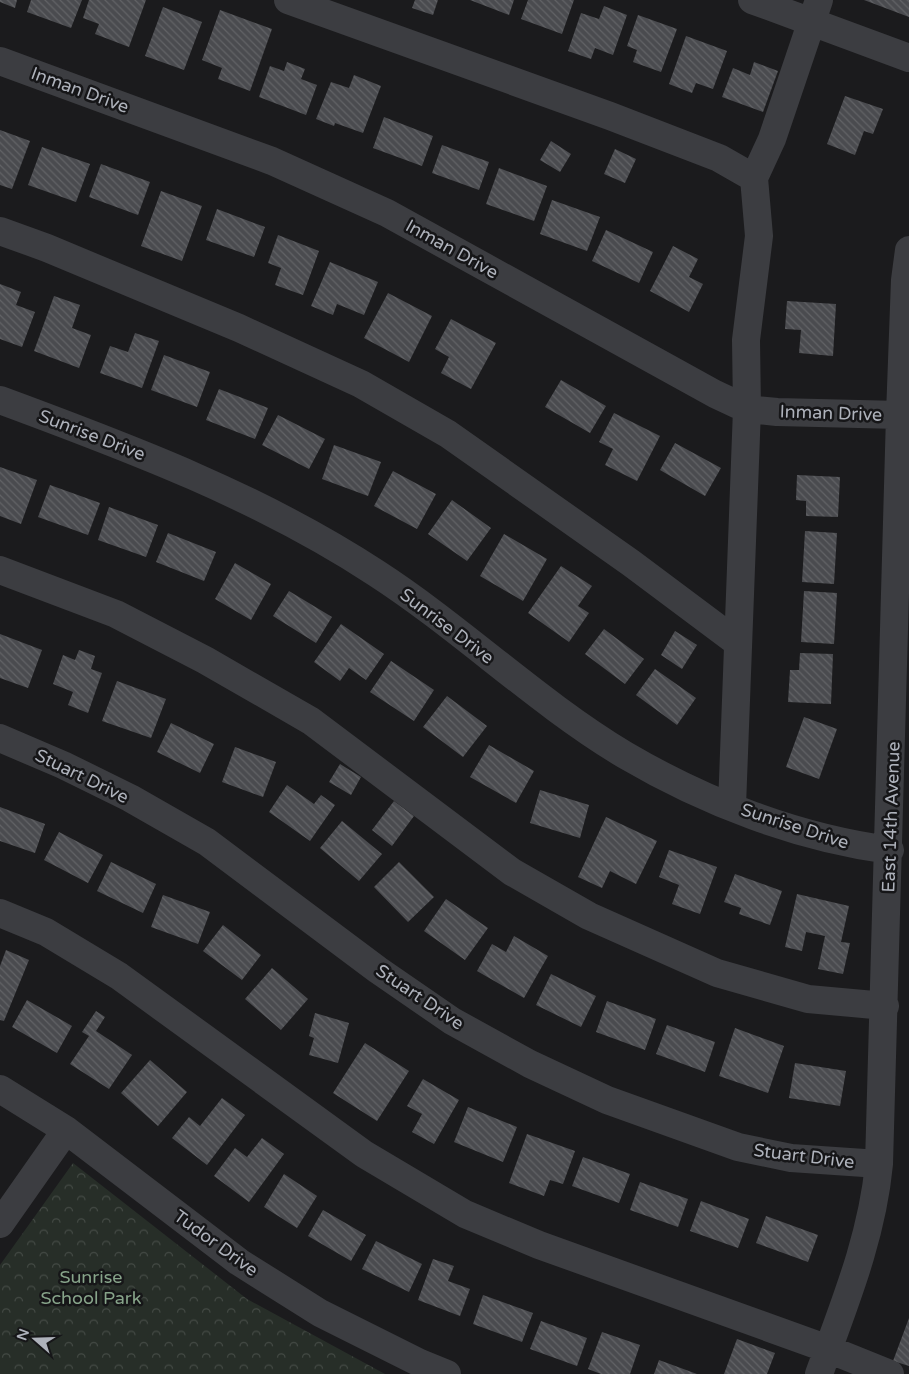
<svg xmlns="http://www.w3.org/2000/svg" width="909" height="1374" viewBox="0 0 909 1374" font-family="'Varela Round',sans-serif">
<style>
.forest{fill:url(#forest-crowns)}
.building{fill:url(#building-back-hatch)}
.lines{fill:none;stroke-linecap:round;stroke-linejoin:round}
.minor{stroke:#3c3d41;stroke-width:28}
.labels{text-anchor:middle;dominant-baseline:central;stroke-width:5;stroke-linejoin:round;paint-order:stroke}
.street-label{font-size:18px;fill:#aeb2bb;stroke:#161618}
.park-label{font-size:18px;fill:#87a48a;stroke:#161618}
</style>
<defs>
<pattern id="forest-crowns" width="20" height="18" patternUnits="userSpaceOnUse" patternTransform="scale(1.25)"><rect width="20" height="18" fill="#272e28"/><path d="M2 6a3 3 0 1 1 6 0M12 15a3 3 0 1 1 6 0" fill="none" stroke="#444a45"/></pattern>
<pattern id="building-back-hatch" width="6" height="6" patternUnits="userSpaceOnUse" patternTransform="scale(1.25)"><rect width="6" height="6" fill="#4a4b4f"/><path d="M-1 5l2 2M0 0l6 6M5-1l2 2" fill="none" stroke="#626366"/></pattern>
</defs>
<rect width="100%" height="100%" fill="#1b1b1d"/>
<path class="forest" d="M73,1163L247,1299L385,1374H0V1265Z"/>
<path class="building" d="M0,0H17L15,8L0,2Z
M31,0H82L71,28L27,12Z
M89,0H146L129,47L95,34L99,24L83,18Z
M415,0H438L433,15L412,8Z
M470,0H514L509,15Z
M528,0H574L562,34L521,19Z
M864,0H909V17Z
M604,6L627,15L613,55L595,48L591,59L568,51L581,13L599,19Z
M163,7L202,22L184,70L145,56Z
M220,10L272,29L250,91L218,79L222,68L202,60Z
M638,15L677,29L661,72L633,62L637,50L627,46Z
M686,36L727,51L713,89L696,83L692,93L669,84Z
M287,62L305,69L301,79L317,85L306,115L259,97L270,66L284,71Z
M754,62L778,71L763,112L722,97L733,68L750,75Z
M354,75L381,86L363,133L335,123L334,126L316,119L331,82L349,88Z
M845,96L883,109L873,134L864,131L855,155L827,144Z
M384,117L433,136L422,166L373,148Z
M0,130L30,141L12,189L0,185Z
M551,141L571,154L560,172L540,160Z
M442,145L489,162L479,190L432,173Z
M42,147L90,164L76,202L28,185Z
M615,149L636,159L625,183L604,174Z
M101,164L150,182L138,215L89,197Z
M499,168L547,186L534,221L486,204Z
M161,191L202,206L182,261L141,246Z
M552,200L600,217L587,251L540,234Z
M217,209L265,227L254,257L206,240Z
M606,230L653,252L639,283L592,261Z
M278,235L319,251L303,295L275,285L281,268L268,263Z
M673,246L698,259L689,277L703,284L689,312L650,291Z
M330,262L378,282L364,315L337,304L333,315L311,306Z
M0,284L21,292L16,305L35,312L22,347L0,339Z
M388,293L432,316L409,362L364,338Z
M54,296L80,305L72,328L91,335L79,368L34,351Z
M787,301L836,304L833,356L799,353L801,330L785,329Z
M451,319L496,343L471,389L441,373L449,357L435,349Z
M135,333L159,341L142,388L100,373L110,346L128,352Z
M164,355L210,372L197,407L151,390Z
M561,380L606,406L590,433L545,407Z
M219,389L268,408L255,439L206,420Z
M614,413L660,436L637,481L605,465L613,449L599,442Z
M278,415L325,439L309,469L262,445Z
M675,443L721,468L705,496L660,470Z
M334,445L381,462L368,496L322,479Z
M0,467L37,480L21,524L0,516Z
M393,471L436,494L417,529L374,506Z
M797,475L840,477L838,517L806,516V501L796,500Z
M50,485L100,503L88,535L38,517Z
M452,500L491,528L467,561L428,534Z
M109,507L158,525L146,557L98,540Z
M805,531L837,533L834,584L802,582Z
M168,533L216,552L204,581L156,562Z
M504,534L547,559L523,601L480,576Z
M235,563L271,584L251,620L215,599Z
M561,566L592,586L578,606L589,613L569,642L528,613Z
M289,591L332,617L316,643L273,616Z
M804,591L837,593L834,644L801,642Z
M341,624L384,654L366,680L349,668L340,681L314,662Z
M604,629L644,659L625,684L585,654Z
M675,631L697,645L682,669L661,655Z
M0,634L42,650L28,688L0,678Z
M79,650L95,656L91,669L102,673L88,713L68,705L73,692L53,684L63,655L75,660Z
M800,653L833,654L831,704L788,702L790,670H799Z
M391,661L434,690L414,721L370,692Z
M655,669L696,698L677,725L636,695Z
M117,681L166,699L151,738L102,721Z
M447,696L487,726L463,757L423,727Z
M804,717L837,729L819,779L786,767Z
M171,723L214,744L200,773L157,752Z
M489,745L534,771L516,803L470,777Z
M235,747L276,762L263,797L222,782Z
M340,764L361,777L351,795L329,782Z
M287,785L314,804L321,795L335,805L310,841L269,812Z
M540,790L589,805L580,838L530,823Z
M394,801L414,816L392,846L372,830Z
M0,807L45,824L35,853L0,841Z
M606,817L657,841L636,884L610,871L602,888L578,877Z
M342,821L382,854L359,881L320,848Z
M59,832L103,855L88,883L44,860Z
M669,850L717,867L700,914L672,904L679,885L659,877Z
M111,862L156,884L143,913L97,891Z
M399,862L434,897L408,922L374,887Z
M735,874L782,891L770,925L739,914L741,908L724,902Z
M797,894L849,906L841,942L850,943L843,974L818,969L825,936L806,932L802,951L785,947Z
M163,895L210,912L198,944L151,927Z
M446,899L488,928L465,960L424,931Z
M223,925L261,955L242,980L203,951Z
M514,936L548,956L524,998L477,971L492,944L506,952Z
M6,950L29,960L4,1021L0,1020V966Z
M272,968L308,999L281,1030L245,999Z
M551,974L596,996L581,1027L536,1005Z
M27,1000L72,1026L57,1053L12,1027Z
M607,1001L656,1019L645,1050L596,1032Z
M96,1011L105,1017L96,1031L132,1055L109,1089L70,1064L89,1036L82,1032Z
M315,1013L349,1023L338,1063L309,1055L314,1038L309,1036Z
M667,1025L715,1042L705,1072L656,1054Z
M735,1028L784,1046L768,1093L719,1076Z
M365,1043L409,1071L377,1121L333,1093Z
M150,1060L187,1092L158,1126L121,1093Z
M795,1063L846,1071L840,1106L789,1098Z
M423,1079L459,1100L434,1144L412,1132L422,1114L407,1106Z
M222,1098L245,1115L207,1165L172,1138L189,1117L200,1126Z
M468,1107L517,1127L503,1162L454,1142Z
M527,1134L575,1151L563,1184L550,1180L544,1196L509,1183Z
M262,1138L284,1154L249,1202L214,1176L235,1148L247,1157Z
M583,1157L630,1174L619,1203L572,1186Z
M284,1174L317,1196L297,1228L264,1207Z
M640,1182L688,1199L678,1227L630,1210Z
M701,1201L749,1219L738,1248L690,1231Z
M323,1210L366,1235L351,1261L308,1236Z
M766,1216L818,1235L808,1262L756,1243Z
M376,1241L422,1264L409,1292L362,1269Z
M433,1259L454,1266L448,1281L470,1289L460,1316L418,1300Z
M483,1295L533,1313L522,1342L473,1324Z
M909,1318V1366L893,1361Z
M541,1321L587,1338L577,1366L530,1349Z
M602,1332L640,1345L630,1374H601L588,1369Z
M737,1339L775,1353L767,1374H724Z
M659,1360L697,1374H654Z"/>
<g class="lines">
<path class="minor" d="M288,0L610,116L719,158L754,178
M752,0L909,58
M0,61L272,161L387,213L715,394L747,409L777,412L900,415
M0,231L47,248L239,328L361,384L448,434L631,563L738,643
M0,400C130,448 260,497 376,573C461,628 538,703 625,755C705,802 798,838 890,850
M0,570L116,614L205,660L311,721L512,872L589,916L717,973L808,999L885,1006
M0,738L63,765L130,798L207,842L378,970L452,1021L530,1064L607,1100L738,1147L791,1158L879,1164
M732,806L747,409L746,340L759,236L754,178L772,139L819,0
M0,913L46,932L119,976L364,1154L465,1214L539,1245L828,1349L890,1374
M0,1089L66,1130L239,1262L320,1313L420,1363L447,1374
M0,1224L66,1130
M819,1374C844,1305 872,1238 879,1164L900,415L905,280L909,250"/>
</g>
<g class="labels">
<g class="street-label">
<text transform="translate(80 90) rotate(20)">Inman Drive</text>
<text transform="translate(452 249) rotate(29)">Inman Drive</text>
<text transform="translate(831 413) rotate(2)">Inman Drive</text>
<text transform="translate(92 435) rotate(21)">Sunrise Drive</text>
<text transform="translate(447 626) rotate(37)">Sunrise Drive</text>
<text transform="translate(82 776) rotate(26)">Stuart Drive</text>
<text transform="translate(891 817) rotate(-88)">East 14th Avenue</text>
<text transform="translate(795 826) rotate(18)">Sunrise Drive</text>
<text transform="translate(420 997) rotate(34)">Stuart Drive</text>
<text transform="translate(804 1156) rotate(7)">Stuart Drive</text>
<text transform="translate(216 1243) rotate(36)">Tudor Drive</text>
</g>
<g class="park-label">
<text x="91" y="1277">Sunrise<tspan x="91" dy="21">School Park</tspan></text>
</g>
</g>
<g transform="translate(35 1339) rotate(290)" stroke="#161618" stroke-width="4" paint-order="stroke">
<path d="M0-4L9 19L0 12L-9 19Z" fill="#aeb2bb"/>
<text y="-8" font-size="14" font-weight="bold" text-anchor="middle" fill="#aeb2bb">N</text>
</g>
</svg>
